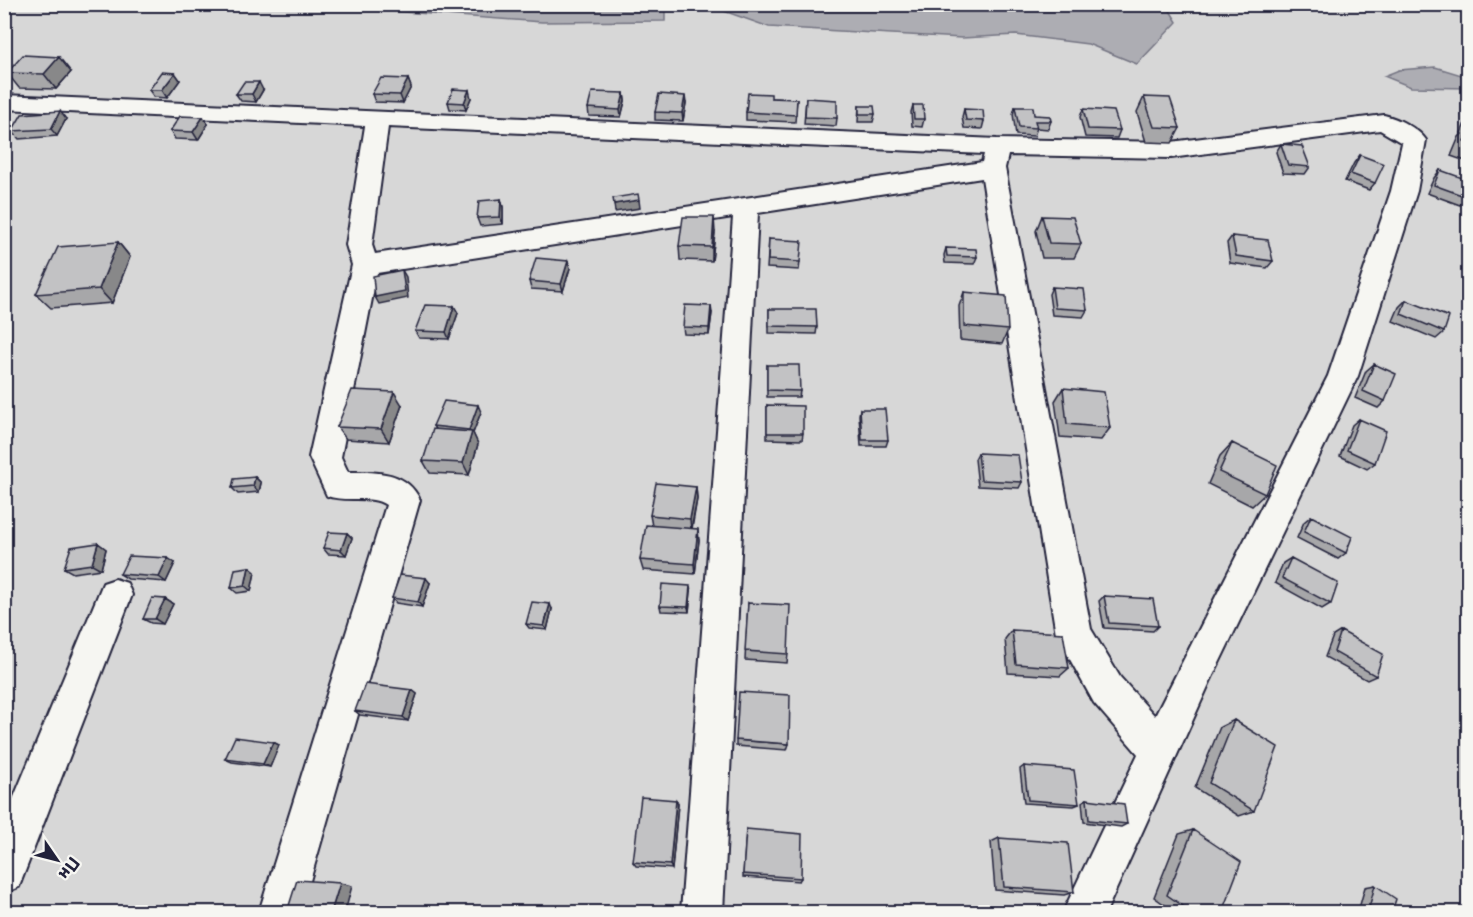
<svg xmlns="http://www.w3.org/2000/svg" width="1473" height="917" viewBox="0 0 1473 917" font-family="'Playpen Sans',sans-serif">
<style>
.green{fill:#d7d7d7;stroke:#7c7c89;stroke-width:1.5}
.water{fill:#adadb3;stroke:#757583;stroke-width:1.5}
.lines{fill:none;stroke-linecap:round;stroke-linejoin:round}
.minor-casing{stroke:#22223b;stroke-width:4}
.minor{fill:#f6f6f2;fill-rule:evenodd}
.wall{fill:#a7a7a9;stroke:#22223b;stroke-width:1.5}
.shaded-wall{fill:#888889;stroke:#22223b;stroke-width:1.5}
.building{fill:#c2c2c4;stroke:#22223b;stroke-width:1.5}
</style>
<rect width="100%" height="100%" fill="#f6f6f2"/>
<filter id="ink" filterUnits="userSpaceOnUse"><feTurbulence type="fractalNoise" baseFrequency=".0167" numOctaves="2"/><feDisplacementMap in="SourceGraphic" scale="12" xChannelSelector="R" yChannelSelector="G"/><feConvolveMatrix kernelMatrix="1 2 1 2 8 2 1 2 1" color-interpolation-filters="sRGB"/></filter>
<g filter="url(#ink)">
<path class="green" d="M5,5H1468V912H5Z"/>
<path class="water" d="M1166,4L1177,22L1137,64L1088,44L1016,35L962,38L769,27L707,5Z
M305,5L665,4V21L542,22Z
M1435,67L1468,77V88L1411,87L1384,76L1399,70Z"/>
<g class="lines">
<defs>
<path id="minor" d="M4,95L997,139L1171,142L1384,115C1397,118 1418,128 1426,140L1417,191L1358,376L1210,682L1106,912H1063L1138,754L1094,703L1056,634L982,178L758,213L723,912H681L733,217L377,273L341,457L348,472C376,472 406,470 420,500L301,912H259L386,505C371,494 345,503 327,496L309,457L352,265L346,245L365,126L4,109ZM388,127L984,154L982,162L375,254L372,245ZM1380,130L1402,143L1391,191L1328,376L1155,716L1120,677L1091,629L1005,168L1008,155L1171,158Z
M115,579L127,583L132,595L19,887L4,893V821L103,583Z"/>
</defs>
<use href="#minor" class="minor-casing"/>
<use href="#minor" class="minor"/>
</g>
<path class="wall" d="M71,72L56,89L19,88L7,73Z
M175,73L180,80L167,98L154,97L149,90Z
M408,79L411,87L403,103L375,102L372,94Z
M263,90L256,102L241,101L236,94Z
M624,93L625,101L621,117L589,116L588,108Z
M1144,97L1180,128L1172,143L1146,142L1137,112Z
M471,98L466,110L450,109L448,102Z
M771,98L797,99L795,122L746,120V112Z
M806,98L837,118L836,126L804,124Z
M686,103L683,121L655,120V112Z
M913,105L924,119L922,127L912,126L911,112Z
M859,106L875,114L873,122H858Z
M1015,107L1034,115L1051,121L1048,129L1037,128L1034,136L1016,135L1013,114Z
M964,109L984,121L982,129L964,128L962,117Z
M1083,109L1120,130L1117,138L1085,137L1080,117Z
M203,117L208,124L198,140L175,139L170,131Z
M66,119L57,136L19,139L12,131Z
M1468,119V162L1451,156L1459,137L1462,134L1461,133L1465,123Z
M1281,144L1310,167L1305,174L1283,173L1276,152Z
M1360,155L1375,183L1369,190L1345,181L1354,163Z
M1440,170L1467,197L1460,205L1427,193L1434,178Z
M501,199L503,207V224L480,226L477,218Z
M1042,216L1081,244L1074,258H1042L1036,231Z
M715,232L712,261L680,260L679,246Z
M1232,236L1273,261L1267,268L1230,263L1227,243Z
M769,239L800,262L799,270L767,268Z
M118,242L130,257L112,303L51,308L36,294Z
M946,248L977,257L974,264L945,263L944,255Z
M568,261L570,268L563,291L531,289L529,281Z
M1052,287L1087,310L1083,317L1052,315L1049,294Z
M964,292L1008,330L1002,344L960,340L959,306Z
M1406,300L1444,332L1436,339L1393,321L1399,307Z
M454,306L458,313L449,339L419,338L415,331Z
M769,309L817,327L816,334L769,333Z
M712,313L709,335L684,334L683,327Z
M1374,364L1385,401L1378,408L1355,398L1366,371Z
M767,365L800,391L799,397H767Z
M1063,388L1110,428L1101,440L1060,437L1055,401Z
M402,405L389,442L346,439L337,427Z
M767,405L803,433L802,440L767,439Z
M860,409L888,440L886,446H861L859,415Z
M481,412L473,433L478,444L469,475L430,473L423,461L435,429L433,426Z
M1359,419L1375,463L1367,469L1340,456L1352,425Z
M1232,443L1265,494L1252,506L1208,484L1220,456Z
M978,453L1022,482L1019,488L978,486L975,459Z
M255,477L261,483L259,492L238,494L232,488Z
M696,487L697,499L692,529L699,540L695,574L643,570L640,560L652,526L650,515Z
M1311,516L1346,553L1338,559L1297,538L1304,522Z
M347,533L352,538L346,555L328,554L323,548Z
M98,543L106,549L101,569L73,573L64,568Z
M1291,558L1330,604L1322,609L1275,583L1283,563Z
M175,563L166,582L128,579L120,574Z
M249,567L255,572L251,591L237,593L231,588Z
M430,583L422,607L396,603L392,598Z
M691,591L689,612L661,611L660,606Z
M1104,596L1158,626L1153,631L1104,628L1099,601Z
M165,599L173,604L163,624L151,623L143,619Z
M748,603L788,654L787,663L745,660Z
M552,609L547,630L529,628L526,624Z
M1012,630L1069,668L1060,676L1008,673L1005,639Z
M1341,631L1376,676L1367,680L1325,657L1333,636Z
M412,690L417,694L408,721L360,715L355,711Z
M1234,720L1254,811L1239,816L1195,788L1220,727Z
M736,740L789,744L787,750L736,746Z
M273,742L279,745L270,767L232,762L225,759Z
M1024,766L1079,804L1074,806L1024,803L1020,769Z
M1087,799L1127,824L1121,827L1084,822L1082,802Z
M676,800L678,804L672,869L636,866L633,862Z
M746,829L801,878L799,881L743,877Z
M1193,830L1222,912H1175L1154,897L1179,834Z
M999,838L1074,892L1064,895L995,890L991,842Z
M1375,885L1392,912H1358L1365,887Z
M1423,907L1432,912H1400L1401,909Z"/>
<path class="shaded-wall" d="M59,57L71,72L56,89L44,74Z
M175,73L180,80L167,98L162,90Z
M408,79L411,87L403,103L400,95Z
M259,82L263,90L256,102L252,94Z
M469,90L471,98L466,110L464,103Z
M624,93L625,101L621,117L620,110Z
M685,96L686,103L683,121L682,113Z
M60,111L66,119L57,136L51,129Z
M203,117L208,124L198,140L193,132Z
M501,199L503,207V224L500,217Z
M639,200L640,208L615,212L614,204Z
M714,217L715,232L712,261V247Z
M118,242L130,257L112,303L99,289Z
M568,261L570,268L563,291L561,284Z
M402,270L406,277L408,298L379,304L375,297Z
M454,306L458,313L449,339L446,332Z
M711,306L712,313L709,335V328Z
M394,392L402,405L389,442L381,429Z
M478,405L481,412L473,433L478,444L469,475L463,463L471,435L469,430Z
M255,477L261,483L259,492L253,486Z
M696,487L697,499L691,530L690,519Z
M698,529L699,540L695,574L694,564Z
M347,533L352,538L346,555L341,550Z
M98,543L106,549L101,569L92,564Z
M168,558L175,563L166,582L159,577Z
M249,567L255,572L251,591L245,586Z
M426,578L430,583L422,607L418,602Z
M690,586L691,591L689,612L688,607Z
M165,599L173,604L163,624L155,619Z
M550,604L552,609L547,630L544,626Z
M412,690L417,694L408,721L403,717Z
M273,742L279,745L270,767L263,764Z
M676,800L678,804L672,869L670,865Z
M340,883L352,886L345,912H331Z"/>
<path class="building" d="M23,55L59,57L44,74L7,73Z
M162,72L175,73L162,90H149Z
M381,78L408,79L400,95L372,94Z
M244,82H259L252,94H236Z
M453,89L469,90L464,103L448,102Z
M592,92L624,93L620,110L588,108Z
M748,93L771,94V98L797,99L796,115L746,112Z
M659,94L685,96L682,113L655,112Z
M1144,97L1170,98L1180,128L1154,127Z
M806,98L837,100V118L805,117Z
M913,105H923L924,119H914Z
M859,106H874L875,114H859Z
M1015,107H1033L1034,115L1050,116L1051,121H1035L1037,128L1019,127Z
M964,109L983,110L984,121L966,120Z
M1083,109L1114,111L1120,130L1088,129Z
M60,111L51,129L12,131L22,114Z
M180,116L203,117L193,132L170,131Z
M1468,131V143L1464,141Z
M1281,144L1302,146L1310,167L1288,165Z
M1360,155L1384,164L1375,183L1351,174Z
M1440,170L1468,180V194L1467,197L1434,185Z
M638,194L639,200L614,204L613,198Z
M501,199L500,217L477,218L479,201Z
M1042,216L1073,217L1081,244L1049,243Z
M683,217H714L712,247L679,246Z
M1232,236L1268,240L1273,261L1236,256Z
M769,239L802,241L800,262L768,260Z
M118,242L99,289L36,294L58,247Z
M946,248L976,249L977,257L947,256Z
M536,258L568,261L561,284L529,281Z
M402,270L405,291L375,297L373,276Z
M1052,287L1084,289L1087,310L1055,308Z
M964,292L1006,296L1008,330L964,326Z
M1406,300L1449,317L1444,332L1401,314Z
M425,305L454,306L446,332L415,331Z
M685,305L711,306L709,328L683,327Z
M769,309H816L817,327L769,326Z
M1374,364L1396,374L1385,401L1363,391Z
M767,365H799L800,391L767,390Z
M1063,388L1104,392L1110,428L1067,424Z
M352,390L394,392L381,429L337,427Z
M444,401L478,405L469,430L433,426Z
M767,405L803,406V433H767Z
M860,409H885L888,440H862Z
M1359,419L1386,431L1375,463L1347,450Z
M433,429L472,432L463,463L423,461Z
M1232,443L1277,465L1265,494L1219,472Z
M978,453L1018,455L1022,482L981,480Z
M255,477L253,486L232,488L234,479Z
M656,483L696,487L690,519L650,515Z
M1311,516L1352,537L1346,553L1304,532Z
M646,525L698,529L694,564L640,560Z
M329,532L347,533L341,550L323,548Z
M98,543L92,564L64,568L71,547Z
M129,556L168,558L159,577L120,574Z
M1291,558L1338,583L1331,604L1282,578Z
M249,567L245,586L231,588L235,569Z
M400,575L426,578L418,602L392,598Z
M662,584L690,586L688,607L660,606Z
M1104,596L1153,599L1158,626L1109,623Z
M152,598L165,599L155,619H143Z
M532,602L550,604L544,626L526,624Z
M748,603L790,605L788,654L745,651Z
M1012,630L1063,633L1069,668L1016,664Z
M1341,631L1383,654L1376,676L1334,652Z
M365,684L412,690L403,717L355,711Z
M739,692L790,695L789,744L736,740Z
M1234,720L1278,747L1254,811L1209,783Z
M235,737L273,742L263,764L225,759Z
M1024,766L1074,770L1079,804L1028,800Z
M641,797L676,800L670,865L633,862Z
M1087,799L1124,804L1127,824L1089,820Z
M746,829L802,834L801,878L743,874Z
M1193,830L1241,862L1222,912H1192L1167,895Z
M999,838L1068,843L1074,892L1004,887Z
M297,880L340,883L331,912H287Z
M1375,885L1396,899L1392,912H1368Z
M1423,907L1432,912H1422Z"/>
</g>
<rect width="1473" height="917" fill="none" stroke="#f6f6f2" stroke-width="24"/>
<rect x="12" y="12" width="1449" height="893" fill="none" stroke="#22223b" stroke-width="2" filter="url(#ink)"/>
<g transform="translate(57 860) rotate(125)" stroke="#f6f6f2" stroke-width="4.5" paint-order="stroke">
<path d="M0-4.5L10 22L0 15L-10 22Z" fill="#22223b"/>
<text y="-9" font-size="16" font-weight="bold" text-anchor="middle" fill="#22223b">Пн</text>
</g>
</svg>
